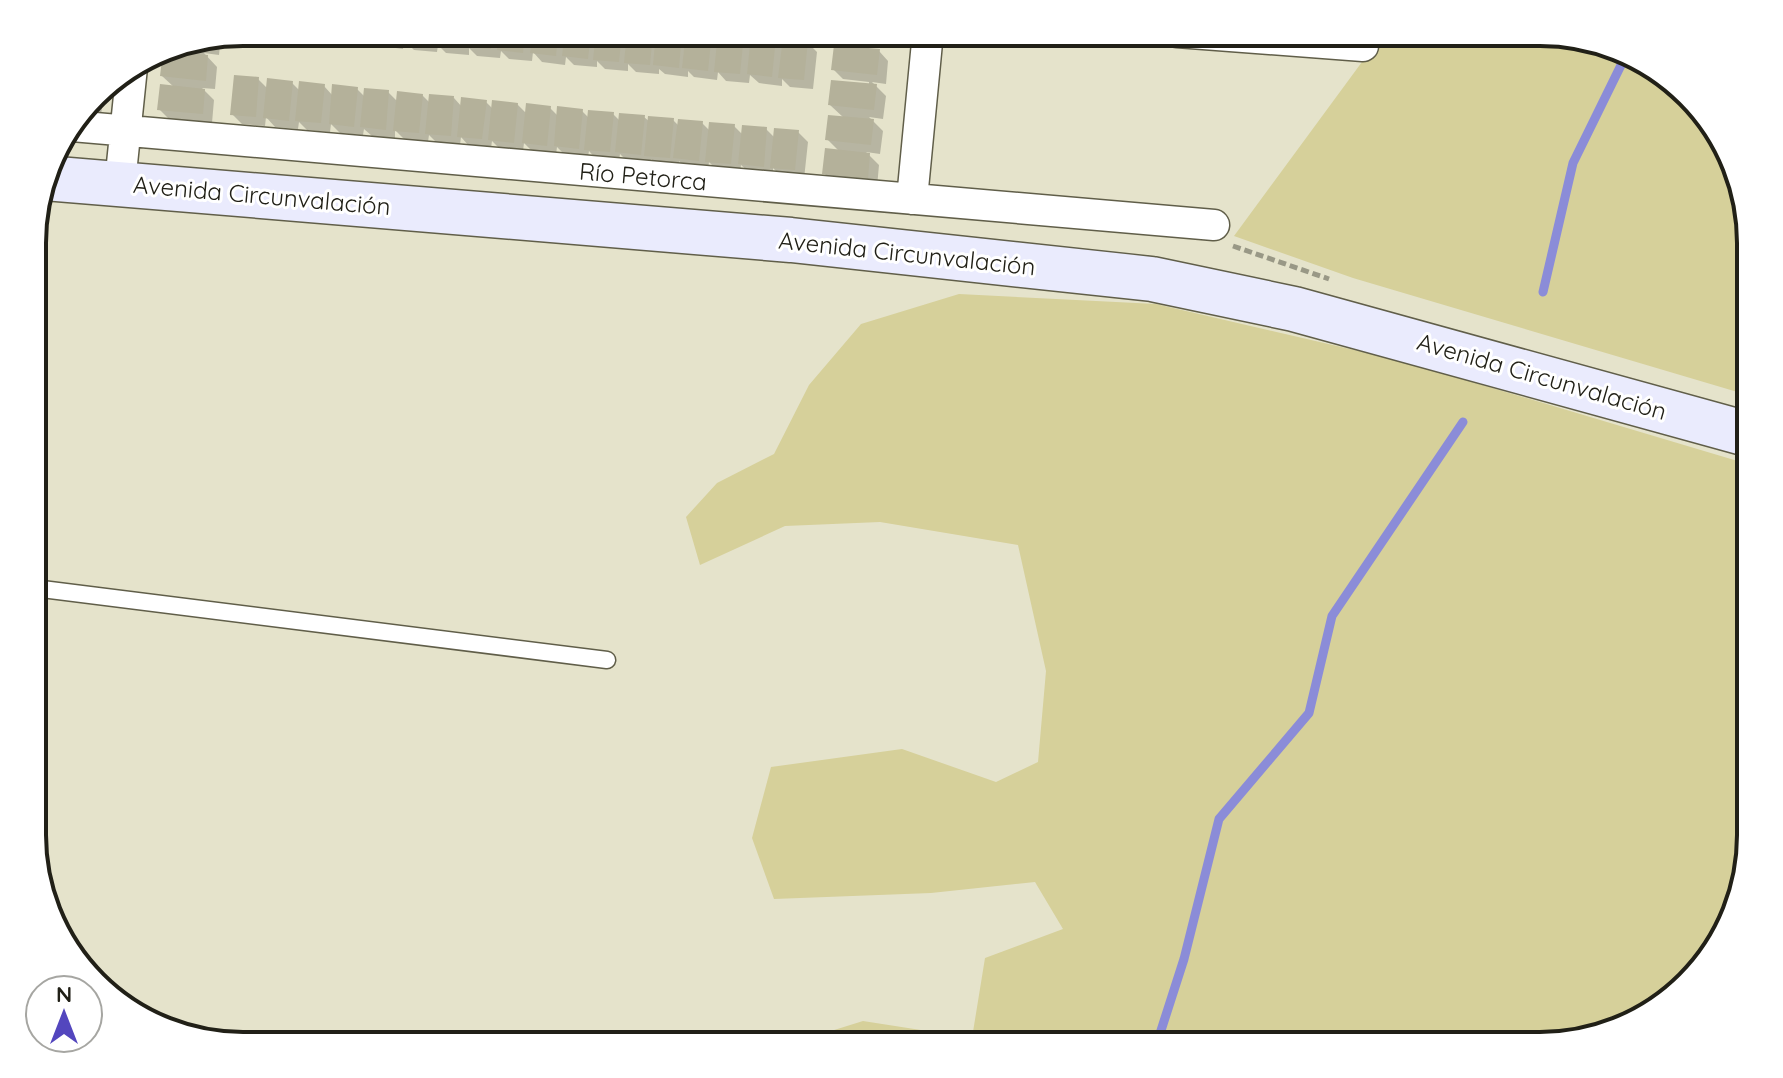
<svg xmlns="http://www.w3.org/2000/svg" width="1783" height="1078" viewBox="0 0 1783 1078" font-family="Quicksand,sans-serif">
<style>
.green{fill:#d6d09a}
.shadow{fill:#0003}
.lines{fill:none;stroke-linecap:round;stroke-linejoin:round}
.stream{stroke:#8b8cd8;stroke-width:9}
.building{fill:#b4b19a}
.service-casing{stroke:#605e49;stroke-width:19}
.minor-casing{stroke:#605e49;stroke-width:33}
.secondary-casing{stroke:#605e49;stroke-width:47}
.path{stroke:#999886;stroke-width:5;stroke-dasharray:8 4;stroke-linecap:butt}
.service{stroke:#fff;stroke-width:16}
.minor{stroke:#fff;stroke-width:30}
.secondary{stroke:#eaebfd;stroke-width:44}
.labels{text-anchor:middle;dominant-baseline:central;stroke-width:6;stroke-linejoin:round;paint-order:stroke}
.street-label{font-size:24px;fill:#212017;stroke:#fff}
.rim{fill:none;stroke:#212017;stroke-width:4}
</style>
<rect width="100%" height="100%" fill="#e5e3cb"/>
<path class="green" d="M1384,32H1540L1646,61L1716,126L1751,229V396L1353,278L1234,236Z
M959,294L1156,304L1402,361L1751,465V848L1722,941L1646,1017L1553,1046H783L863,1021L972,1038L985,958L1063,929L1035,882L931,893L774,899L752,838L771,767L902,749L996,782L1038,762L1046,671L1018,545L880,522L785,526L700,565L686,517L717,483L774,454L809,385L861,324Z"/>
<path class="shadow" d="M249,32H274V36Z
M279,32H683L687,36L711,33L719,41L743,36L752,45L775,39L784,48L807,42L817,52L813,89L790,87L782,79V86L759,83L750,75L749,83L726,81L718,72L717,80L694,77L688,71V77L665,74L659,69V74L636,72L628,64V71L605,69L597,61V67L574,65L566,57L565,65L542,62L533,52L532,61L509,59L501,51L500,58L477,56L469,48V55L446,53L438,45L437,52L414,50L404,40L403,49L381,46L373,38L372,46L349,43L340,34L339,42L316,40L308,32L307,39L284,37Z
M221,36L219,55L204,53L217,67L215,89L202,88L214,100L212,123L169,119L159,109L175,88L162,76L180,54L172,46Z
M879,51L888,61L886,84L872,82L886,96L883,119L869,117L883,131L880,154L866,152L879,165L877,187L834,183L824,173L840,152L827,139L844,118L830,105L869,86V82L843,79L833,69Z
M258,79L268,89L292,83L300,91L324,86L333,96L357,89L365,97L388,92L398,102L422,95L430,103L454,98L462,107L486,102L493,109L517,104L527,114L550,108L558,116L582,111L589,118L613,114L621,122L644,117L650,122L673,120L679,126L702,123L710,131L734,126L743,135L766,129L775,138L798,132L808,142L804,179L782,177L773,168V176L750,173L741,165L740,173L717,170L709,162L708,170L685,167L679,161V167L656,165L651,159L650,164L627,161L620,154L619,161L596,159L589,151L588,157L565,155L557,147L556,155L533,152L524,143L523,151L500,149L492,141L491,148L469,146L461,137L460,145L437,143L429,135L428,142L405,140L395,130V139L372,136L364,129L363,135L340,133L331,124L330,132L307,130L299,122L298,129L275,127L266,117L265,126L242,124L232,114Z
M99,91L103,96L101,118L80,116Z"/>
<g class="lines">
<path class="stream" d="M1543,292L1573,163L1626,55
M1156,1046L1184,959L1219,819L1309,713L1332,616L1463,422"/>
</g>
<path class="building" d="M334,32H363V37Z
M369,32H395L394,40L369,37Z
M403,32H429L428,44L402,41Z
M435,32H461L460,46L434,44Z
M467,32H493L491,49L466,47Z
M499,32H525L523,53L497,50Z
M533,32H558L556,56L530,53Z
M565,32H591L588,59L562,56Z
M596,32H622L619,62L593,60Z
M627,32H653L650,65L624,63Z
M656,32H682L679,68L653,65Z
M686,32H712L708,71L682,68Z
M718,32L744,34L740,74L714,72Z
M751,35L776,37L772,77L747,74Z
M211,38L210,46L187,44V43Z
M783,38L808,40L804,80L778,78Z
M834,45L880,49L877,75L831,70Z
M163,51L208,55L206,81L160,76Z
M234,75L259,77L256,117L230,115Z
M267,78L293,81L289,121L263,118Z
M831,80L877,84L874,110L828,105Z
M299,81L325,84L321,123L295,121Z
M160,84L205,89L203,114L157,110Z
M332,84L358,87L354,127L329,124Z
M364,88L389,90L386,130L360,127Z
M397,91L423,94L419,133L393,131Z
M429,94L454,96L451,136L425,134Z
M461,97L487,100L482,139L457,137Z
M492,100L518,103L514,143L488,140Z
M526,103L551,106L547,146L522,143Z
M557,106L583,109L579,149L554,146Z
M588,110L614,112L610,152L584,150Z
M619,113L645,115L641,155L615,152Z
M828,115L874,119L871,145L825,140Z
M648,116L674,118L670,158L644,156Z
M678,119L703,121L699,161L673,158Z
M709,122L735,124L731,164L705,162Z
M742,125L767,127L764,167L738,164Z
M774,128L799,130L795,170L770,168Z
M825,148L870,153L868,179L822,174Z"/>
<g class="lines">
<defs>
<path id="service" d="M34,588L607,660"/>
<path id="minor" d="M1177,32L1363,46
M72,126L1214,225
M120,183L132,67
M912,199L928,32"/>
<path id="secondary" d="M45,178L791,240L1152,279L1294,309L1751,435"/>
</defs>
<use href="#service" class="service-casing"/>
<use href="#minor" class="minor-casing"/>
<use href="#secondary" class="secondary-casing"/>
<path class="path" d="M1526,34L1527,32
M1233,246L1329,279"/>
<use href="#service" class="service"/>
<use href="#minor" class="minor"/>
<use href="#secondary" class="secondary"/>
</g>
<g class="labels">
<g class="street-label">
<text transform="translate(643 176) rotate(5)">Río Petorca</text>
<text transform="translate(262 195) rotate(5)">Avenida Circunvalación</text>
<text transform="translate(907 253) rotate(6)">Avenida Circunvalación</text>
<text transform="translate(1542 376) rotate(16)">Avenida Circunvalación</text>
</g>
</g>
<path d="M0 0H1783V1078H0ZM243 46H1540A197 197 0 0 1 1737 243V835A197 197 0 0 1 1540 1032H243A197 197 0 0 1 46 835V243A197 197 0 0 1 243 46Z" fill="#fff" fill-rule="evenodd"/>
<path class="rim" d="M243 46H1540A197 197 0 0 1 1737 243V835A197 197 0 0 1 1540 1032H243A197 197 0 0 1 46 835V243A197 197 0 0 1 243 46Z"/>
<g transform="translate(64 1014)"><circle r="38" fill="#ffffff" stroke="#a6a6a2" stroke-width="2"/>
<path d="M0-6L14 30L0 20L-14 30Z" fill="#5346be"/>
<text y="-12" font-size="22" font-weight="bold" text-anchor="middle" fill="#212017">N</text>
</g>
</svg>
